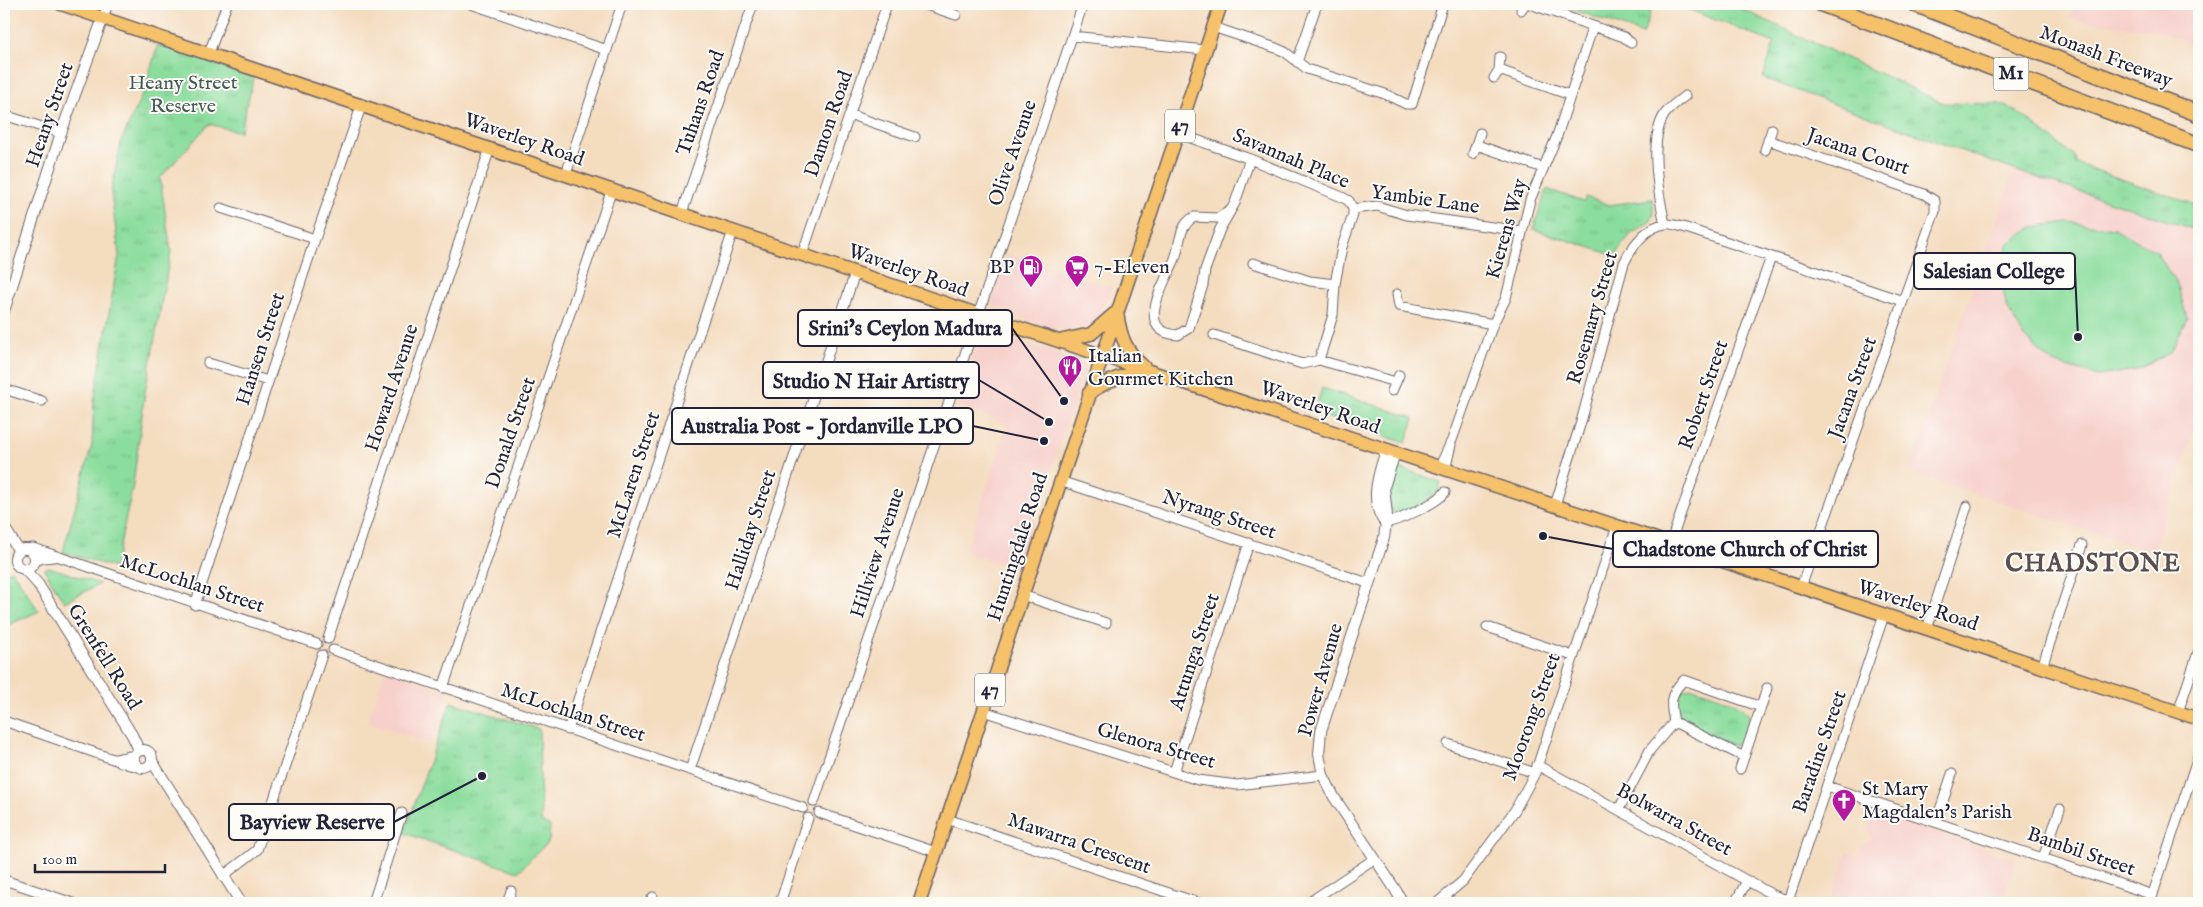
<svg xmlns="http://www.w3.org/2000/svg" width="2203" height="907" viewBox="0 0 2203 907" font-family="'IM FELL English',serif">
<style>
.built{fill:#f7d0cb}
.grass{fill:url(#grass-tufts);stroke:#56806c}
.garden{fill:#8bdd9d;stroke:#56806c}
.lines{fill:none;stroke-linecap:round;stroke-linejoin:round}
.minor-casing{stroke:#6c6369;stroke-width:11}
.tertiary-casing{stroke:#6c6369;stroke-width:12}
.primary-casing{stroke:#6c6369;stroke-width:15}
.motorway-casing{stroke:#6c6369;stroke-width:18}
.minor{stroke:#fff;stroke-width:9}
.tertiary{stroke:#fff;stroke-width:10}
.primary{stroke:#f5c16b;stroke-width:12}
.motorway{stroke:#f5c16b;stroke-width:15}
.labels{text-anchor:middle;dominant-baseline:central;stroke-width:4;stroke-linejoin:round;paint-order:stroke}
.shield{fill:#fdfcf7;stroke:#646373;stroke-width:1}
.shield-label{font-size:19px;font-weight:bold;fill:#22223b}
.street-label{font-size:20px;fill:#22223b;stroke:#fdfcf7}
.park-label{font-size:20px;fill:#425a58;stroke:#fdfcf7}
.poi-label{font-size:20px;fill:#22223b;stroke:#fdfcf7;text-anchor:start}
.district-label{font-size:25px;font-weight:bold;letter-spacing:1px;fill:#5b4e50;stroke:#fdfcf7}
.leader{fill:none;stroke:#22223b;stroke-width:2}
.callout-dot{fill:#22223b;stroke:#fdfcf7;stroke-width:2}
.callout{fill:#fdfcf7;stroke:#22223b;stroke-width:2}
.callout-label{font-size:21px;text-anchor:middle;font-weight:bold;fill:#22223b}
</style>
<defs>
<pattern id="grass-tufts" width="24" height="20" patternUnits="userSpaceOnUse" patternTransform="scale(1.25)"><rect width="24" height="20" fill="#8bdd9d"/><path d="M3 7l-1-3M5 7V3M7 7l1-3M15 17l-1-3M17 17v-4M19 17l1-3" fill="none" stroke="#78bd88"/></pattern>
</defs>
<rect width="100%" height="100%" fill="#fdfcf7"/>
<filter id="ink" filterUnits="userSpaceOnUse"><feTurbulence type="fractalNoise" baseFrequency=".02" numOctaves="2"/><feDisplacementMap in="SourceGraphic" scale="10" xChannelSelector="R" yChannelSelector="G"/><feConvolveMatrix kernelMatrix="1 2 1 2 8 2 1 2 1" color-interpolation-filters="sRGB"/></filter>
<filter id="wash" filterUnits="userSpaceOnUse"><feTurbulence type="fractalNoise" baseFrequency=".0096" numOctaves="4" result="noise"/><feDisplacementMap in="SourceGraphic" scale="20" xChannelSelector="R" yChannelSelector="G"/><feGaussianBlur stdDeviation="1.12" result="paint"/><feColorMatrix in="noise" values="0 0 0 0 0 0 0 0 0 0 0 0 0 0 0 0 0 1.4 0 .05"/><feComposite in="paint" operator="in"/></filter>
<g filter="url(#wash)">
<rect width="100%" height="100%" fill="#f4dcbf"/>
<path class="built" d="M2074,4H2199V48L2157,31L2069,19Z
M2014,170L2199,231V416L2153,552L1909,472Z
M1009,254L1112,287L1102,316L1086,329H1052L994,306L992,301Z
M986,331L1081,361L1085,370L1017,570L965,552L1008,424L957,406L981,334Z
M385,670L448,692L430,743L368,722Z
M1872,811L2016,860L2002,903H1830L1847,852L1859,856L1863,844L1872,839L1868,830Z"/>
<path class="grass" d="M1557,4H1653L1643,34Z
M1675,4H1731L1943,103L2000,104L2017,111L2076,158L2075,163L2199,206V231L2014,170L1763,78L1774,43Z
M158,45L254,77L240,132L209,124L160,178L171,251L145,392L133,485L115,568L63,552L92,445L94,402L119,255L111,192L121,142L144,90Z
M1547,189L1584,202L1586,197L1609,205L1652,199L1654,214L1650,222L1632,233L1622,245L1616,256L1533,229Z
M1322,388L1414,418L1406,443L1314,413Z
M1397,467L1441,482C1440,485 1439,490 1437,493C1431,501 1401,515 1392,512L1386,496L1394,469Z
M49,567L100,584L64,602L44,569Z
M12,570L39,611L4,627V573Z
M1693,688C1705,692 1747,704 1749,716C1751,725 1745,735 1742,743L1734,746L1683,721L1676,705L1683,689Z
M451,702L539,729L541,822L550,826L549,841L518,872L404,833Z"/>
<path class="garden" d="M2068,222L2114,228L2157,252L2178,287L2187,318L2171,352L2136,370L2098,376L2053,363L2024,337L2007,307L1998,270L2009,243L2033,227Z"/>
</g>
<g filter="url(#ink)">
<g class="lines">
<defs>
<path id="minor" d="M471,4L607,50
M923,4L956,15
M1530,4L1624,37L1631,43
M1521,10L1525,4
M103,18L108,4
M1213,27L1276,48L1285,52L1307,69L1385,94L1406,104H1412L1443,4
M1072,36L1205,50
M209,53L227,4
M1297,62L1317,4
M1499,70L1570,95
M1494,78L1499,70L1500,57
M4,115L61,133
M851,115L915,137
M1177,133L1250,159L1342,197L1349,201L1353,209V215L1342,247L1335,284L1333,315L1319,360
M1768,140L1924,194L1935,201V211L1801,587
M1477,145L1543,168
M1765,150L1772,129
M1473,154L1480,133
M566,174L622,4
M221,208L315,239
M1353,209L1377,206L1407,215L1521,231
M1231,210L1218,218L1194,217C1177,227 1181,246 1174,261C1164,284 1133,332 1178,335L1189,328L1203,285L1205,270L1220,229L1235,203L1250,159
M682,213L753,4
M1665,224C1659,197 1648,138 1665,114C1670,107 1678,101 1685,96
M802,255L887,4
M1253,263L1310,281L1335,284
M1397,294L1399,306L1493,324
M1214,335L1302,364L1319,360L1396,382
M208,363L268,381
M4,389L42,401
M1392,391L1399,375
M1439,468L1452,440L1493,324L1506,298L1530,200L1557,136L1593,26
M1445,470L1451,445
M1060,481L1368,583
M1555,505L1581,422L1624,263C1632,247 1645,227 1665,224C1672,223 1682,227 1689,229L1903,301
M1385,523C1398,521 1438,503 1445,492
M1670,544L1771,257
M27,549L33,548L317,644
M35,561L43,558L54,557
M1022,595L1106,623
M195,605L315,239L362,104
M1487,627L1573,656
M1927,629L1967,506
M328,639L490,148
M333,650L803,808
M2042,667L2082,545
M443,688L612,189
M983,711L1198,780L1237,785L1323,775
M2178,712L2199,650
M4,721L130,765L138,766
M1674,722C1670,703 1669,694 1684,680L1761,707L1767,688
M1674,722L1744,757
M568,730L733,231
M1448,744L1535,773
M116,759L135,755
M1537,765L1773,895L1796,903
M1740,769L1761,707
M690,770L855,273
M1174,772L1249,543
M1827,786L2153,895
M814,802L1083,4
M1619,809L1650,750L1674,722
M819,813L936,852
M947,819L1199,903
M1936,822L1952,774
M2043,858L2060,809
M223,876L257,850L322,655
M4,880L73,903
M1788,901L1884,615
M373,903L402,813
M507,903L511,891
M649,903L653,897
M780,903L808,818
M1308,903L1374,859
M1437,903L1463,881L1515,810L1535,773L1617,526
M1735,903L1747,881
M2150,903L2199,753"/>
<path id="tertiary" d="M4,311L61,133L103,18
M1395,453L1384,487L1387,515L1384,538L1321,731L1319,754L1323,775L1334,797L1395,889L1403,903
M1385,523C1368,501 1379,473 1386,450
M4,527L19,551
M15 559a10 10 0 1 1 20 0a10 10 0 1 1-20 0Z
M24,569L38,584L132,735L139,750
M134 759a9 9 0 1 1 18 0a9 9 0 1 1-18 0Z
M152,761L241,903"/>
<path id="primary" d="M61,4L977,314L2199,719
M1117,313C1121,338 1125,350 1144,367
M1063,340L1091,334L1114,314
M1089,393C1107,381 1124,373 1146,371
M919,903L1221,4"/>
<path id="motorway" d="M1822,4L2199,145
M1915,4L2199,114"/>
</defs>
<use href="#minor" class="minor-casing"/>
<use href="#tertiary" class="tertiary-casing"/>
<use href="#primary" class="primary-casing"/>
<use href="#motorway" class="motorway-casing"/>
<use href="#minor" class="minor"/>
<use href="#tertiary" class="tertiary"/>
<use href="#primary" class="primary"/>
<use href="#motorway" class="motorway"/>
</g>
</g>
<defs>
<symbol id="fuel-pin" viewBox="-11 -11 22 30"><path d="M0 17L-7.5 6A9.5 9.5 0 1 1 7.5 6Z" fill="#b5179e" stroke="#fdfcf7"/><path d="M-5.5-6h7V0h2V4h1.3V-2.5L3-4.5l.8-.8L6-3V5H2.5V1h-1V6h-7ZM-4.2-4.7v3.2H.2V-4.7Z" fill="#fff"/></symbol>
<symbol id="supermarket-pin" viewBox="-11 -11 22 30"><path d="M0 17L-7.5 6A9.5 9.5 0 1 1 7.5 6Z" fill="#b5179e" stroke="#fdfcf7"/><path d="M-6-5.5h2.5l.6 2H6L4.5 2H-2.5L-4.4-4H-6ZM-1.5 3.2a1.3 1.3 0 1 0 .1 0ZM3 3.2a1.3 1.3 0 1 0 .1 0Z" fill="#fff"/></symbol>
<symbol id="restaurant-pin" viewBox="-11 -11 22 30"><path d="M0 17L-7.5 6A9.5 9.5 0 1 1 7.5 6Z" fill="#b5179e" stroke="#fdfcf7"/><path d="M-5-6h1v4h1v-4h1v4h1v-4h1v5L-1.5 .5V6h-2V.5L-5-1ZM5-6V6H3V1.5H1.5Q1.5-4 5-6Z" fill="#fff"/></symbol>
<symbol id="church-pin" viewBox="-11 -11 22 30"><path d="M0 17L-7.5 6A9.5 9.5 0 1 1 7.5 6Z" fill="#b5179e" stroke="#fdfcf7"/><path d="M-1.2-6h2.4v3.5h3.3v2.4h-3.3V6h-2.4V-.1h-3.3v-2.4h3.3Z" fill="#fff"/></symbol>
</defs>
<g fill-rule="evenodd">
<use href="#fuel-pin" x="1017" y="253" width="28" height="38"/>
<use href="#supermarket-pin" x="1063" y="253" width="28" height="38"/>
<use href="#restaurant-pin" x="1056" y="353" width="28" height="38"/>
<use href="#church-pin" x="1830" y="787" width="28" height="38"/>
</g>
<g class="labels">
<g class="shield">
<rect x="1993.5" y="57.5" width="35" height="33" rx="4"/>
<rect x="1165" y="109.5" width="30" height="33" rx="4"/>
<rect x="975" y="673.5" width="30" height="33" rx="4"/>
</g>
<g class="shield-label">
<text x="2011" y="74">M1</text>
<text x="1180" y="126">47</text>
<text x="990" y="690">47</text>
</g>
<g class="street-label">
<text transform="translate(2106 57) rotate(21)">Monash Freeway</text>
<text transform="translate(701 103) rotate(-71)">Tuhans Road</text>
<text transform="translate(50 115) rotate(-71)">Heany Street</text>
<text transform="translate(829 124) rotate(-71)">Damon Road</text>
<text transform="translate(524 140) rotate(19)">Waverley Road</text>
<text transform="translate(1858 152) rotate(19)">Jacana Court</text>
<text transform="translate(1013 153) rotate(-71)">Olive Avenue</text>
<text transform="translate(1291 159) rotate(23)">Savannah Place</text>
<text transform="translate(1425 200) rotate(8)">Yambie Lane</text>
<text transform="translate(1507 229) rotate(-74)">Kierens Way</text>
<text transform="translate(908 271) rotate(19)">Waverley Road</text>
<text transform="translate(1593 318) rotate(-74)">Rosemary Street</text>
<text transform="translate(261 349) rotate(-72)">Hansen Street</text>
<text transform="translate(392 388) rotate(-72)">Howard Avenue</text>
<text transform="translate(1853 388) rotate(-70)">Jacana Street</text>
<text transform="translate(1704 395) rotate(-71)">Robert Street</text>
<text transform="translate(1320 408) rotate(19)">Waverley Road</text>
<text transform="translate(511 433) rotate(-71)">Donald Street</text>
<text transform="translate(634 475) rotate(-72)">McLaren Street</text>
<text transform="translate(1219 515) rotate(18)">Nyrang Street</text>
<text transform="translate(751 530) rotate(-72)">Halliday Street</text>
<text transform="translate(1018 547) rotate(-72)">Huntingdale Road</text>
<text transform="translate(878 553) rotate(-72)">Hillview Avenue</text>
<text transform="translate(192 584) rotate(18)">McLochlan Street</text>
<text transform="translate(1918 606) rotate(18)">Waverley Road</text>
<text transform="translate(1195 652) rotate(-72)">Attunga Street</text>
<text transform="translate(104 657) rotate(58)">Grenfell Road</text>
<text transform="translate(1321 680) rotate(-74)">Power Avenue</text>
<text transform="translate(573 713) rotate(18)">McLochlan Street</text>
<text transform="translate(1532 717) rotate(-70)">Moorong Street</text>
<text transform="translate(1156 746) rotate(16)">Glenora Street</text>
<text transform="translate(1820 752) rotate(-71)">Baradine Street</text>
<text transform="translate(1674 820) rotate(29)">Bolwarra Street</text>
<text transform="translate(1079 844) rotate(19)">Mawarra Crescent</text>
<text transform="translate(2081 852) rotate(19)">Bambil Street</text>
</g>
<g class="park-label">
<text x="183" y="83">Heany Street<tspan x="183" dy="23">Reserve</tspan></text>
</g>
<g class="poi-label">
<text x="1014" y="267" text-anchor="end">BP</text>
<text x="1094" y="267">7-Eleven</text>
<text x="1088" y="356">Italian<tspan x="1088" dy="23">Gourmet Kitchen</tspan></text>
<text x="1862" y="789">St Mary<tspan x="1862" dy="23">Magdalen's Parish</tspan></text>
</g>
<g class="district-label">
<text x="2093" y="564">CHADSTONE</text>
</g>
</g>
<path class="leader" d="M2078 337L2075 271M1064 401L1012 328M1049 422L979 380M1044 441L973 426M1543 536L1613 549M482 776L394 822"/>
<g class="callout-dot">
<circle cx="2078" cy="337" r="5"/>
<circle cx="1064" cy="401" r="5"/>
<circle cx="1049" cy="422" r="5"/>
<circle cx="1044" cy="441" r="5"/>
<circle cx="1543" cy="536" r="5"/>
<circle cx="482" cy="776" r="5"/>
</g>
<g class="callout">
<rect x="1914" y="253" width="161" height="36" rx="5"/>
<rect x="798" y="310" width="214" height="36" rx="5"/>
<rect x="763" y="362" width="216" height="36" rx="5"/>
<rect x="672" y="408" width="301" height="36" rx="5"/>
<rect x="1613" y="531" width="265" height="36" rx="5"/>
<rect x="229" y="804" width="165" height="36" rx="5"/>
</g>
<g class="callout-label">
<text x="1994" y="278">Salesian College</text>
<text x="905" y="335">Srini's Ceylon Madura</text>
<text x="871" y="388">Studio N Hair Artistry</text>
<text x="822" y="433">Australia Post - Jordanville LPO</text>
<text x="1745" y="556">Chadstone Church of Christ</text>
<text x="312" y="829">Bayview Reserve</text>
</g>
<rect width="2203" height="907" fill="none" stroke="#fdfcf7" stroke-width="20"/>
<path d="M35 864v8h130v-8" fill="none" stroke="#22223b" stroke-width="2.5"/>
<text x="42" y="864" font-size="15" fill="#22223b" stroke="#fdfcf7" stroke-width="4" paint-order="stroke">100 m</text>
</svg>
